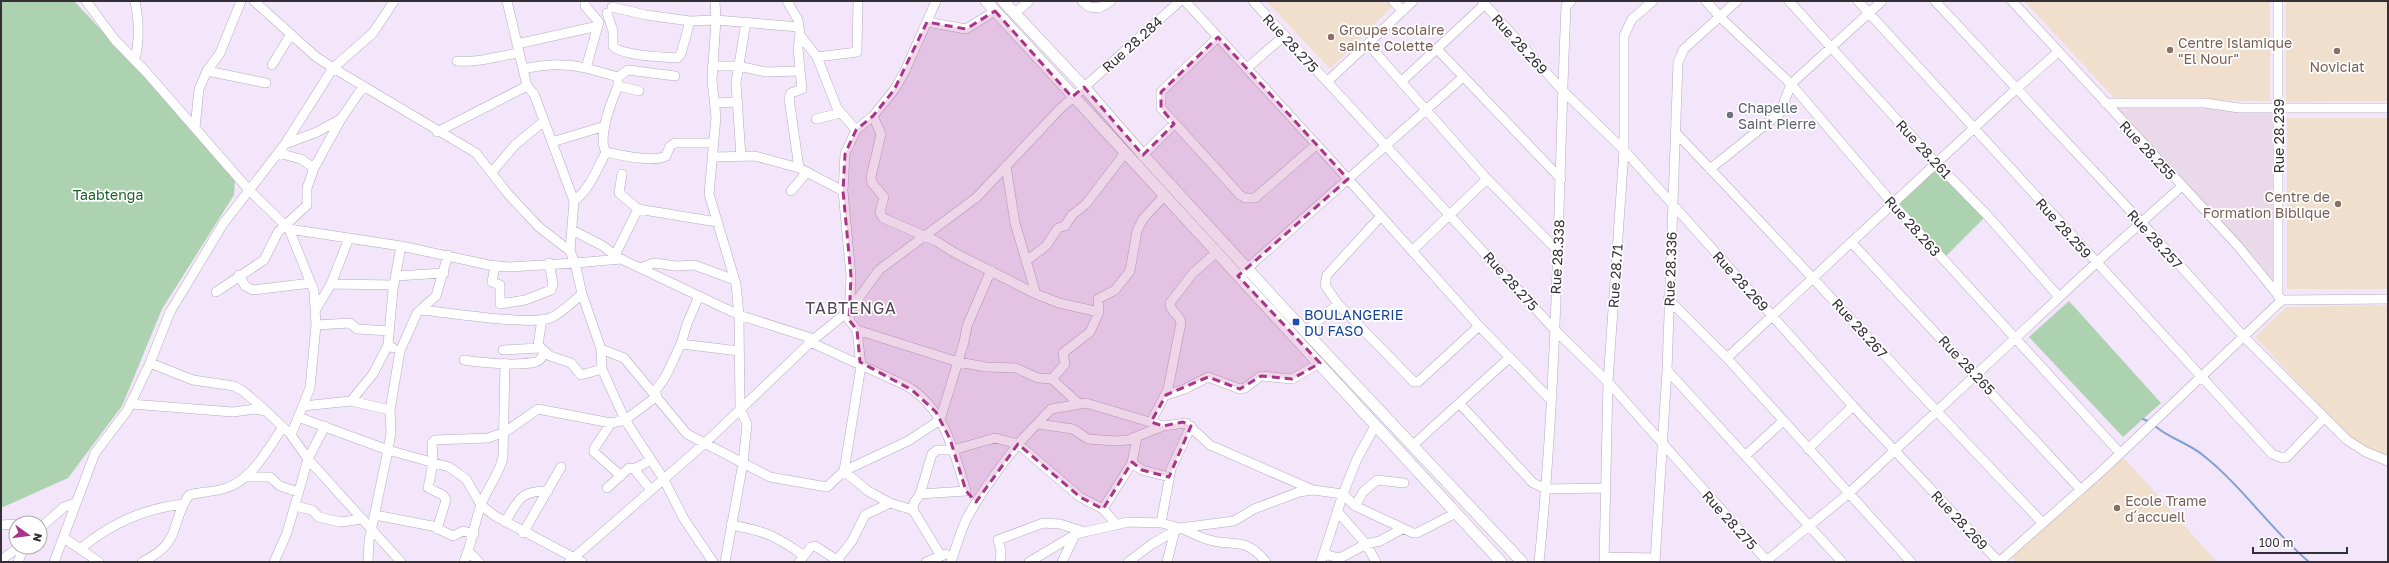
<svg xmlns="http://www.w3.org/2000/svg" width="2389" height="563" viewBox="0 0 2389 563" font-family="'Golos Text',sans-serif">
<style>
.industrial{fill:#e9d9e9}
.education{fill:#f0dfcd}
.green{fill:#add2b0}
.lines{fill:none;stroke-linecap:round;stroke-linejoin:round}
.stream{stroke:#7ea1d2;stroke-width:2}
.minor-casing{stroke:#b5aabd;stroke-width:10}
.major-casing{stroke:#b5aabd;stroke-width:12}
.minor{stroke:#fff;stroke-width:9}
.major{stroke:#fff;stroke-width:11}
.marked{fill:#ab348b;fill-opacity:0.2;stroke:#ab348b;stroke-width:3;stroke-dasharray:8 5;stroke-linejoin:round}
.education-dot{fill:#8d6e63;stroke:#fff;stroke-width:1.5}
.worship-dot{fill:#6b7280;stroke:#fff;stroke-width:1.5}
.transit-dot{fill:#1a4fb4;stroke:#fff;stroke-width:1.5}
.labels{text-anchor:middle;dominant-baseline:central;stroke-width:3.5;stroke-linejoin:round;paint-order:stroke}
.education-label{font-size:14px;fill:#785e54;stroke:#fff;text-anchor:start}
.street-label{font-size:14px;fill:#342f37;stroke:#fff}
.worship-label{font-size:14px;fill:#5b616d;stroke:#fff;text-anchor:start}
.park-label{font-size:14px;fill:#196129;stroke:#fff}
.transit-label{font-size:14px;fill:#164399;stroke:#fff;text-anchor:start}
.quarter-label{font-size:16px;letter-spacing:1px;fill:#4f4555;stroke:#fff}
</style>
<rect width="100%" height="100%" fill="#f3e6fb"/>
<path class="industrial" d="M2115,106L2274,110L2275,282Z"/>
<path class="education" d="M1266,1H1388L1393,6L1330,69Z
M2024,1H2270V101L2115,99Z
M2286,1H2388V101L2286,102Z
M2287,118H2388V289H2287Z
M2388,305V458L2353,439L2340,427L2255,337L2286,307Z
M2119,459L2126,460L2217,562H2016L2012,557Z"/>
<path class="green" d="M1,1H74L180,114L235,177L234,195L162,309L122,406L68,478L1,508Z
M1939,166L1987,215L1943,259L1897,204Z
M2069,301L2161,403L2123,437L2029,337Z"/>
<g class="lines">
<path class="stream" d="M2143,419L2150,422
M2155,426C2170,439 2189,443 2204,456C2243,487 2271,530 2309,562"/>
<defs>
<path id="minor" d="M86,1L115,40L147,73L249,190L289,229L314,291L316,325L310,388L291,435L308,459L401,562
M254,1L315,56L333,68L476,153L508,194L539,227L570,251
M507,1L527,86L534,94L574,201L570,251L575,263L621,259L739,315L814,339
M715,1L716,20L712,80L716,117L709,194L736,284L739,315L740,409L747,424L743,463L725,562
M787,1L798,20L800,35L817,57L837,108L856,130
M1082,1L1089,7L1099,8L1111,1
M1185,1L1348,179L1479,326L1551,400
M1253,1L1554,329L1608,382L1768,562
M1393,1L1403,11
M1482,1L1562,90L1624,150L1853,406L1999,562L2104,469L2282,300L2388,299
M1706,1L1720,17L1791,84L1893,204L2119,452
M1789,1L1939,166L1987,215L2059,297
M1858,1L2272,454L2283,458L2287,457L2324,418
M1935,1L2141,222L2244,337L2347,440L2366,452L2388,461
M2012,1L2238,246L2282,300
M2278,1V296
M612,7L646,15L690,21L716,20L799,27
M607,13L613,31V46C622,56 663,57 677,58L681,54L690,21
M1014,14L1029,1
M927,22L966,29L995,11
M1218,37L1161,92V108L1240,195L1245,198H1255L1316,145
M517,44L598,26
M1368,44L1487,179L1557,250
M1437,49L1561,179
M817,57L857,52L858,1
M135,59C140,39 139,21 135,1
M457,61C478,63 498,56 519,53
M272,65L291,34
M712,66H738L766,72L800,71L798,48L800,35
M586,68L618,77L628,70L675,76
M1247,68L1284,36
M523,69C546,64 564,63 586,68L599,22L585,6V1
M207,71L266,83
M800,71L802,89L791,93L789,98L799,168L843,191
M618,80V86L639,91
M1328,81L1413,1
M1402,81L1485,4
M618,86C612,100 597,138 606,152C620,155 653,163 666,156L670,146L675,143H714
M715,103L738,102
M2105,103H2205L2239,108H2388
M873,116L881,134L871,177L872,183L884,197L880,212L883,218L936,241L955,253L1036,294
M816,119L841,113
M195,128L199,89L207,71L220,53L241,1
M437,132L527,86
M1677,134C1800,262 1918,394 2042,522
M552,142L605,126
M285,144L317,132L341,119
M278,153L301,159L314,168
M1143,155L1174,124
M714,157L755,156L799,168
M741,157L736,83L746,22
M1006,166L1015,223L1036,294L1059,303L1099,312
M1710,169L1780,113L1791,84L1882,1
M492,172L515,145L544,121
M622,174L619,193L638,209
M791,191L807,172
M574,201C590,189 597,169 606,152
M1381,216L1327,275L1325,285L1338,304L1414,382H1418L1479,326
M289,229L401,246L489,265L509,267L575,263L582,294L601,349L602,369L625,420L663,478L684,519L713,562
M572,230L603,246L620,259
M1852,243L2081,490
M1412,251L1487,179
M615,255L638,209L717,222
M1026,261L1046,246L1058,228L1065,226L1072,215L1086,204L1125,153
M495,266L492,282L500,285V304L525,300L551,290L553,284L549,263
M640,268L654,263L676,266L694,265L735,280
M1242,273L1462,78
M239,275L245,286L253,290L311,283
M396,276L444,273
M331,284L394,285
M216,292L264,260L278,232L307,205V188L314,168L341,119L363,87
M699,296L687,324L681,344L739,351
M1668,299L1727,358L1911,562
M316,309L331,284L349,238
M420,310C447,312 529,326 550,318C561,314 572,302 582,294
M542,319L538,345L550,356L571,363L581,375L602,369
M316,325L350,323L357,329L389,331
M857,330L958,362L986,367L1016,368L1038,378L1052,379
M1306,331L1338,304
M810,342L907,386C945,409 954,452 966,491L920,494
M393,348L388,345L393,290L401,246
M601,349L624,358L687,434L770,477L827,487L844,471L861,366L857,330L849,320L851,276L843,191L845,154L856,130L873,116L894,90L905,71L936,1
M503,350L539,348
M1727,358L2016,89L2057,53
M464,360C482,363 518,366 536,362C540,361 542,357 544,353
M150,363L193,380L234,386L243,391L265,410
M1667,370L1842,562
M654,392C667,379 672,361 681,344
M1166,395L1185,389L1208,377L1240,389L1245,388L1261,376L1292,379L1320,363
M351,401L390,410
M1078,403L1052,379L1065,364L1063,353L1090,332L1099,312L1098,299L1115,290L1130,271L1137,231L1143,219L1165,195
M131,404L233,412L255,409L266,411L287,431
M1460,404L1533,483L1546,489L1605,488
M303,406L351,401L373,374L388,345
M298,417L388,450L449,467L466,479L481,505L495,516L582,562
M1151,422L1168,389L1181,323C1180,314 1170,313 1170,303L1193,273L1217,252
M611,423L594,449V452L621,476
M1038,424L1073,429L1088,439L1115,441L1128,440L1163,426
M1412,446L1509,358
M1808,449L1853,406
M1745,456L1782,422
M1132,463L1142,470L1169,477
M634,469L650,489
M245,477H270L280,486L298,492
M607,488L629,468L634,469L651,460
M890,503L868,491L844,471L908,441L940,420L964,342L967,326L991,270
M295,506L312,510L319,517L340,522L363,519
M1355,506L1363,492L1377,480L1404,483
M1103,509L1132,463L1137,437
M1337,511L1366,544L1376,562
M375,515L432,526L453,536L463,531L474,534
M505,522C519,500 519,491 548,491
M1161,523L1171,469L1191,426
M1,525L16,524
M731,525C765,531 776,536 803,555
M40,528L64,507L76,503
M437,529L446,500L443,495L428,488L433,463L432,443L435,440L488,438L505,432L538,409L611,423L625,420L657,396
M523,533L561,467
M64,538L99,562
M80,549C110,524 145,508 184,504
M468,551L479,562
M1324,554L1339,558L1344,556L1366,544L1380,541L1402,529
M941,556L913,510L914,503L920,494L932,454L937,450H953L995,438L1018,444L1051,409L1086,403L1163,426L1186,423L1210,445L1313,490
M1604,557L1655,558
M1,560L19,547
M837,560L852,541L865,515L890,503L913,510
M18,562L24,547
M54,562L95,453L127,411L150,363L170,312L223,224L285,144L333,68L373,33L394,1
M142,562C183,542 169,525 189,495C200,492 212,492 223,489C252,481 267,450 283,427
M274,562L287,533L308,459L325,426
M368,562L369,541L388,450L391,433L390,410L400,351L417,313L436,296L448,255
M464,562C472,543 474,524 481,505C487,488 499,475 503,457L505,363
M569,562L704,444L814,339L850,310L879,270L977,197L1059,110L1180,1
M799,562L811,547L815,546L840,562
M926,562L946,554
M951,562C956,548 960,532 967,518C981,492 999,468 1018,444L1080,497L1103,509L1117,525
M1000,562L1001,551L998,540L1043,523L1060,524L1085,532
M1029,562L1076,534L1128,522L1161,523L1180,528L1234,521L1254,509L1299,492L1313,490L1343,494L1355,506L1413,533H1417L1456,513
M1062,562L1075,535
M1128,562L1152,544L1180,528C1189,531 1197,536 1206,539C1233,548 1244,535 1266,562
M1167,562L1175,530
M1321,562L1343,494L1357,459L1375,426
M1539,562C1558,377 1558,191 1566,6L1571,1
M1604,562L1608,382L1624,150V36L1632,19L1653,1
M1655,562L1667,370L1678,62L1684,49L1737,1
M1765,562L1848,494L2096,263L2182,186"/>
<path id="major" d="M986,1L1501,562
M1003,1L1084,87L1143,155L1286,311L1522,562"/>
</defs>
<use href="#minor" class="minor-casing"/>
<use href="#major" class="major-casing"/>
<use href="#minor" class="minor"/>
<use href="#major" class="major"/>
</g>
<path class="marked" d="M995,11L1072,97L1084,87L1143,155L1174,124L1161,108V92L1218,37L1348,179L1238,276L1320,363L1292,379L1261,376L1240,389L1208,377L1166,395L1151,422L1163,426L1183,422L1191,426L1169,477L1142,470L1132,462L1103,509L1080,497L1018,444L976,502L966,491L950,439L936,412L912,390L860,362L857,330L849,320L851,276L843,191L845,154L856,130L873,116L894,90L927,22L966,29Z"/>
<g class="education-dot">
<circle cx="1331" cy="37" r="4"/>
<circle cx="2170" cy="50" r="4"/>
<circle cx="2337" cy="51" r="4"/>
<circle cx="2338" cy="204" r="4"/>
<circle cx="2117" cy="508" r="4"/>
</g>
<circle class="worship-dot" cx="1730" cy="115" r="4"/>
<rect class="transit-dot" x="1292" y="318" width="8" height="8" rx="2"/>
<g class="labels">
<g class="education-label">
<text x="1339" y="29">Groupe scolaire<tspan x="1339" dy="16">sainte Colette</tspan></text>
<text x="2178" y="42">Centre Islamique<tspan x="2178" dy="16">"El Nour"</tspan></text>
<text x="2337" y="66" text-anchor="middle">Noviciat</text>
<text x="2330" y="196" text-anchor="end">Centre de<tspan x="2330" dy="16">Formation Biblique</tspan></text>
<text x="2125" y="500">Ecole Trame<tspan x="2125" dy="16">d´accueil</tspan></text>
</g>
<g class="street-label">
<text transform="translate(1291 43) rotate(47)">Rue 28.275</text>
<text transform="translate(1132 44) rotate(-42)">Rue 28.284</text>
<text transform="translate(1520 44) rotate(48)">Rue 28.269</text>
<text transform="translate(2278 136) rotate(-90)">Rue 28.239</text>
<text transform="translate(1924 149) rotate(47)">Rue 28.261</text>
<text transform="translate(2148 150) rotate(47)">Rue 28.255</text>
<text transform="translate(1913 226) rotate(48)">Rue 28.263</text>
<text transform="translate(2064 228) rotate(48)">Rue 28.259</text>
<text transform="translate(2155 239) rotate(48)">Rue 28.257</text>
<text transform="translate(1557 257) rotate(-87)">Rue 28.338</text>
<text transform="translate(1670 269) rotate(-88)">Rue 28.336</text>
<text transform="translate(1615 276) rotate(-86)">Rue 28.71</text>
<text transform="translate(1511 281) rotate(48)">Rue 28.275</text>
<text transform="translate(1741 281) rotate(48)">Rue 28.269</text>
<text transform="translate(1860 328) rotate(48)">Rue 28.267</text>
<text transform="translate(1967 365) rotate(47)">Rue 28.265</text>
<text transform="translate(1730 520) rotate(48)">Rue 28.275</text>
<text transform="translate(1960 520) rotate(47)">Rue 28.269</text>
</g>
<g class="worship-label">
<text x="1738" y="107">Chapelle<tspan x="1738" dy="16">Saint Pierre</tspan></text>
</g>
<g class="park-label">
<text x="108" y="194">Taabtenga</text>
</g>
<g class="transit-label">
<text x="1304" y="314">BOULANGERIE<tspan x="1304" dy="16">DU FASO</tspan></text>
</g>
<g class="quarter-label">
<text x="851" y="308">TABTENGA</text>
</g>
</g>
<rect width="2389" height="563" fill="none" stroke="#342f37" stroke-width="4"/>
<g transform="translate(28 535) rotate(104)"><circle r="19" fill="#ffffff" stroke="#aeacaf"/>
<path d="M0-3L7 15L0 10L-7 15Z" fill="#ab348b"/>
<text y="-6" font-size="11" font-weight="bold" text-anchor="middle" fill="#342f37">N</text>
</g>
<path d="M2253 547v6h94v-6" fill="none" stroke="#342f37" stroke-width="2"/>
<text x="2259" y="547" font-size="12" fill="#342f37" stroke="#ffffff" stroke-width="3" paint-order="stroke">100 m</text>
</svg>
